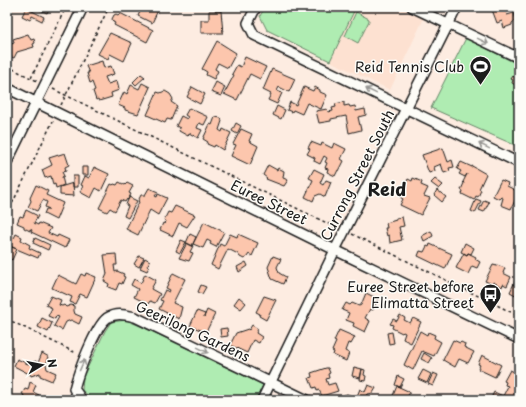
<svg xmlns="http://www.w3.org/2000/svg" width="526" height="407" viewBox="0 0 526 407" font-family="'Playpen Sans',sans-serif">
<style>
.built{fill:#fde1d1}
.green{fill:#afecb2;stroke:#668467}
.building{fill:#fcc6ad;stroke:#1c1c1c}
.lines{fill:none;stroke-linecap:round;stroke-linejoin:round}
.street-casing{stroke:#1c1c1c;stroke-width:12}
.path{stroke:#1c1c1c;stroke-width:1.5;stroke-dasharray:3 3;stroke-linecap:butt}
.street{stroke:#fdfcf7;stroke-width:9}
.oneway{stroke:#989794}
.labels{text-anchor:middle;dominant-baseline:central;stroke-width:3;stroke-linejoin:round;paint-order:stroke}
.poi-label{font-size:14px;fill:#1c1c1c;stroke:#fdfcf7;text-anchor:end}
.street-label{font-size:14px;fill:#1c1c1c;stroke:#fdfcf7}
.district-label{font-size:18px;font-weight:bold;fill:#1c1c1c;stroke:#fdfcf7}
</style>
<rect width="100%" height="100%" fill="#fdece1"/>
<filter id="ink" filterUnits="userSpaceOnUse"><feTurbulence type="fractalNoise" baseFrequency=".025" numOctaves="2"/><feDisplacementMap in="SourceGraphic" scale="8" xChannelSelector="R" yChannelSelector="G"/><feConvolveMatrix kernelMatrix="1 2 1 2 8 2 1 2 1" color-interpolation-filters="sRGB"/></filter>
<g filter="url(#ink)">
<path class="built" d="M356,7H401L424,18L390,90L330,61Z"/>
<path class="green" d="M265,7H356L330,61L267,30L260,16Z
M356,12L369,19V21L358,43L345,36Z
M466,38L519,65V147L431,108Z
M126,320L145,328L263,385L256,400H93L82,390L83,377L105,331L111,322Z"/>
<path class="building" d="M34,7H50L47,13Z
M141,7H156L159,8L152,23L138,16L142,7Z
M491,7H508L505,8L507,15L514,13L516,20L512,23V25L504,28L502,21L497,23Z
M26,8L44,17L42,21L32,16L30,20L22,16Z
M209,11H221L223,33H201V20H209Z
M120,13L153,30L147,42L114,25L115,23L113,22L112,19L114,15L116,14L118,15Z
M110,33L132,43L124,61L110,54L108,59L98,54Z
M28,34L31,40L34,39L35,43L33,44L34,47L17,52L14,58L7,55V48L9,45L14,43L13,39Z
M217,41L236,53L228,68L218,63L215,69L218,71L214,79L206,75L207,72L202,69Z
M245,57L266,67L260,79L250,74L237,100L224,94L234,75L232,74L237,65L241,67Z
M102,61L104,68L111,66L114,74L105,77L108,84L117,81L119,90L111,93L112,97L99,101L98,99L96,100L93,91L95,90L92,82L90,83L87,73H89L86,66Z
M272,69L295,79L289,92L279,87L277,91L282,93L277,104L268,100L271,94L263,90Z
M141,74L145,77L136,85L133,82Z
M517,74L519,75V87L512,83L513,80L511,79L513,76L516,77Z
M216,82L225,87L221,96L211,92Z
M142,83L150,87L138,114L125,110V108L118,105L124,92L127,94L131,85L139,89Z
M192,87L205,94L200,104L187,97Z
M304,87L313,91L315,87L320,90V92L327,95L321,109L307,103L302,114L293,110L292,112L287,110L290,102L296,105Z
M165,91L170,94L173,99L171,102L177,106L171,120L167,119L165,123L147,115L157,92L160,93Z
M344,102V106L349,105L350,107L355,106L356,111L365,109L366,115L358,117L361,130L349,133L346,116L331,119V121L319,123L316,111L327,109L328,112L333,111L332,108L336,107L335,104Z
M277,106L285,110L281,119L273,115Z
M189,108L208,117L204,125L199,123L197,128L202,130L198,138L189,133L188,136L179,131L180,128L176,126L181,116L187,119L188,117L185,115Z
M215,117L221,118L222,121L219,130L222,132L223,129L231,133L223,150L215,145L214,147L207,144L208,142L203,139L210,124L212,125Z
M236,123L241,126L237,134L232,131Z
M241,129L252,134L249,141L258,146L250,165L231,156L236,145L233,144Z
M311,142L321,146L322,143L332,148L334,143L346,149L341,159L344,161L339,171L338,170L335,176L327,172L328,169L325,168L327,163L325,162L327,158L324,156L320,164L314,161L315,158L307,154L310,149L308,148Z
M443,148L448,162L452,160L454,167L449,168L450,171L444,173L441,164L434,167L435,171L429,173L422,155Z
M65,153L69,165L65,167L66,171L62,172L64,176L62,177L64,185L56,188L55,184L53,185L51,176L45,178L42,170L52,165L49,158Z
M461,162L472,167V166L486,174L479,189L481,190L478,197L476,196L474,200L462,194L463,191L461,190L464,183L463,182L467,174L465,177L459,174L461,171L457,169Z
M268,165L277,170L278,168L284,171L283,178L288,180L284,186L266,179L267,178L263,175Z
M82,167H88V175H82Z
M94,167L109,174L101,191L96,188L91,198L80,192L83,186L81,185L85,176L89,178Z
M314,169L324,174L320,183L323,185L326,180L331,182L325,197L320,194L315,196L313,201L305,197L313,180L309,178Z
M73,176H78V187H73Z
M413,178L422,182L421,185L428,188L424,196L430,198L421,215L400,205L403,199L400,197L408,179L412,181Z
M435,179L443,185L439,189L431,183Z
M501,180L508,183L507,186L519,192L511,209L501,205L503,198L501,197L499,199L493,196Z
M119,182L125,185L127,183L133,186L129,193L131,194L128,200L127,199L125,202L121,200L115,211L110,208L107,212L99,208L111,184L113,185L114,184L117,185Z
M73,183L74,196L60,195V187Z
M36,185L48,191L46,195L63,203L56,220L44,214L46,209H49L45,207L47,202L43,200L37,211L28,207L31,201L30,198Z
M149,188L158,192L155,196L157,197L158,194L167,198L158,215L150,210L138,235L126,229L139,202L138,201L141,195H145Z
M437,190L446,197L442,202L434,195Z
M129,197L137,201L128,218L124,216L128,206L126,205Z
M476,199L481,201L475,213L471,211Z
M484,200L489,202L484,212L479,210Z
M175,206L195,215L187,227L179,223L173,236L160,230L163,223L165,224L166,221L164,220L168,212L171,213Z
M26,210L38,216L34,223L38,225L39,223L51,228L48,233L57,237L58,235L69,240L65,248L31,232L32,230L30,229V231L24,228V226L17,223L20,216L23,217Z
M402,217L404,226L399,227L402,240L390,243L389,235L387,236L385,228H387L386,223L396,220V218Z
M204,222L224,232L216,247L210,244L211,242L207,240L203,248L193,244Z
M431,231L433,236L424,241L422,236Z
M16,234L22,237L21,240L30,245L29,248L40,253L38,258L7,245L11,236L14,238Z
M190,234L196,237L192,246L186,243Z
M230,234L237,237L238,234L258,243L252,256L249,254L247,257L244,259L240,257L238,254L228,249L218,269L211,265L220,244L224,246Z
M35,238L50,245L48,250L33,243Z
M181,240L186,242L180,253L176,251Z
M187,243L193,246L190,252L193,253L189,261L179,258Z
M465,243L474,248L471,254L468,253L467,255L461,252Z
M430,244L452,254L445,269L418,256L420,251L424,252L427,246L429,247Z
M7,245L17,249L12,260L11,259L9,262L7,261Z
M464,253L467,255L468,253L476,257L475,259L480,262L477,268L472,266L468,274L456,268Z
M116,254L117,265H114L115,272L117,271L124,274L123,276L125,277L122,284L119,283L116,290L108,287L109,284L104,281L107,274L104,255Z
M139,256L144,258L139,267L134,264Z
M273,256L281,259L277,267L279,273L286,277L283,284L272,279L268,267Z
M145,258L150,261L147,266L149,267L147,271L140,268Z
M246,262L248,266L239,272L237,267Z
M493,265L497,266V265L505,268L503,273L511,277L507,286L503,284L502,287L493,282L492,284L485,281Z
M86,273L96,277L87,297L80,294L75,304L70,302L72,297L52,288L58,275L76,284L81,274L85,276Z
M173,273L185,279L173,303L182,307L179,319L159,309L163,301L160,300L165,290L169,292L170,290L166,288Z
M145,274L156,280L151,289L160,294L155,303L150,301L148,304L134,297L138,289L131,285L134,279L141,283Z
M517,277L519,278V297L510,292Z
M201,285L206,287L202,294L198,292Z
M366,293L378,299L373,310L370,309L365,318L370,321L365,332L353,326L354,323L346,320L349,313L342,310L346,303L350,305L352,303L359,306L361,305Z
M51,296L61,300L59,305L62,306L64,305L66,307L71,305L74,306V311L75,314L82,317L79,324L71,320L66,322L62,330L54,326L59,317L56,316L55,319L48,316L52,308L46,305Z
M264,296L276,300L266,320L259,316L260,314L256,312Z
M239,297L246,303L241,309L234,304Z
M207,310L215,314L206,332L190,326L197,311L205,314L204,317Z
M400,315L405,318L404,320L410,323L413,318L421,322L411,343L403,339L405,333L403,332L402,333L392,328L393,325L390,324L393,319L397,321Z
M42,318L52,323L48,332L38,327Z
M252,325L258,329L256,333L262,337L259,343L253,340L247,353L230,345L236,333L248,329L249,330Z
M227,328L228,336L221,337L220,329Z
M339,330L355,337L351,344L348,343L345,351L349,353L346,361L333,355L334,352L332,351L336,342L334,341Z
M420,331L427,335L428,332L435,335L434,338L441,342L434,356L422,351L413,370L404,365Z
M392,332L394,343L389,344L387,333Z
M453,340L460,343L461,342L465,344L464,347L474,352L468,363L459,359L455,367L443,360Z
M42,353L49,357L46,364L47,369L56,373L52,381L40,376V373L31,376V375L14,366L17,359L28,364L36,361L37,364L38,363Z
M424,353L432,358L429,363L421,359Z
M482,355L501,365L495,377L478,369L480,365L478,364Z
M354,367L362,369L360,378L352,376Z
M326,368H328L330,373L328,374L329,378L326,379L328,385L335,383L338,391L322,396L319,390L317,391L316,387L313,388L309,378L312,377L311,373Z
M362,369L365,370L364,375L366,376L365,381L360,380Z
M423,370L431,374L427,383L418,379Z
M510,370L519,374V400H501L508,386L505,385L506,382L504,381Z
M433,373L438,375L433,386L428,384Z
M398,376L404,379L400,387L395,385Z
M30,382L36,385L33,392L39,395L37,398L34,400H22L24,395L22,394L25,389L28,390Z
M368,385L376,388L373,393L368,394L365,399L366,400H352L355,395L357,396L360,389L365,392Z
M397,386L410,392L406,400H391Z
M494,392L503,396L501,400H490Z
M347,394L352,396L351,400H341L344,395Z"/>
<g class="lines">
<defs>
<path id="street" d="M256,7L248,23L254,35L519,163
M412,7L519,58
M7,88L335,250L519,339
M7,162L83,7
M82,400L74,389C78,373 95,327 107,318C116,312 126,315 135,317L307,400
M262,400L335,250L457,7"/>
</defs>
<use href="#street" class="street-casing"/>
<path class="path" d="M7,66L37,81
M31,78L66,7
M53,89L337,228
M61,105L109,7
M7,214L53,121
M352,234L519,316
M7,319L76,353"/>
<use href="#street" class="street"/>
</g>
<defs><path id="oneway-shaft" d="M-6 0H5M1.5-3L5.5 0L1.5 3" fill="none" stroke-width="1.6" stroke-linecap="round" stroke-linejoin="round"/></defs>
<g class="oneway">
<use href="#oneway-shaft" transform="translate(483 41) rotate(26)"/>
<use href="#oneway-shaft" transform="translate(371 91) rotate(-154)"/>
<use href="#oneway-shaft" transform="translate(484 146) rotate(-154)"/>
<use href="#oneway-shaft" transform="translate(203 350) rotate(26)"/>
<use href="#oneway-shaft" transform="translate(82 365) rotate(-66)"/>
</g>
</g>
<defs>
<symbol id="stadium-pin" viewBox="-11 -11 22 30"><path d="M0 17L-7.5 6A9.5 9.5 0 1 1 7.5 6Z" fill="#1c1c1c" stroke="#fdfcf7"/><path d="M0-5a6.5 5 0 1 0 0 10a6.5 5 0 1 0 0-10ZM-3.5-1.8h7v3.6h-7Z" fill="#fff"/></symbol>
<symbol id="bus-pin" viewBox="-11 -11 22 30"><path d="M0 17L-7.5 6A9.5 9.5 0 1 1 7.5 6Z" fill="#1c1c1c" stroke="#fdfcf7"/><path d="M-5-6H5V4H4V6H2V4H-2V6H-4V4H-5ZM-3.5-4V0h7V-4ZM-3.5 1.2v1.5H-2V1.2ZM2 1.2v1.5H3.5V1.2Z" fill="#fff"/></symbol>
</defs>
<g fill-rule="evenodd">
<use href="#stadium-pin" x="468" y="54" width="25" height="34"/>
<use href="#bus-pin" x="478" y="282" width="25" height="34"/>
</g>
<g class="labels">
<g class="poi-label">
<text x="464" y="66">Reid Tennis Club</text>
<text x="474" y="286">Euree Street before<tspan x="474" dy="16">Elimatta Street</tspan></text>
</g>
<g class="street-label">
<text transform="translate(357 175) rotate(-63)">Currong Street South</text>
<text transform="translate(269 202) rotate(26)">Euree Street</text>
<text transform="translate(193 331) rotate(25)">Geerilong Gardens</text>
</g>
<g class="district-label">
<text x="387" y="188">Reid</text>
</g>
</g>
<rect width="526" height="407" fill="none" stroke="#fdfcf7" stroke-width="24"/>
<rect x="12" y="12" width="502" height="383" fill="none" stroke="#1c1c1c" stroke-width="1.5" filter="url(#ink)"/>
<g transform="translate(42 365) rotate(80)" stroke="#fdfcf7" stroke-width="3" paint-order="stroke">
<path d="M0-3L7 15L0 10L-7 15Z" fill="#1c1c1c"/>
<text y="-6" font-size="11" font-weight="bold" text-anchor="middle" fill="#1c1c1c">N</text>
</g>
</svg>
